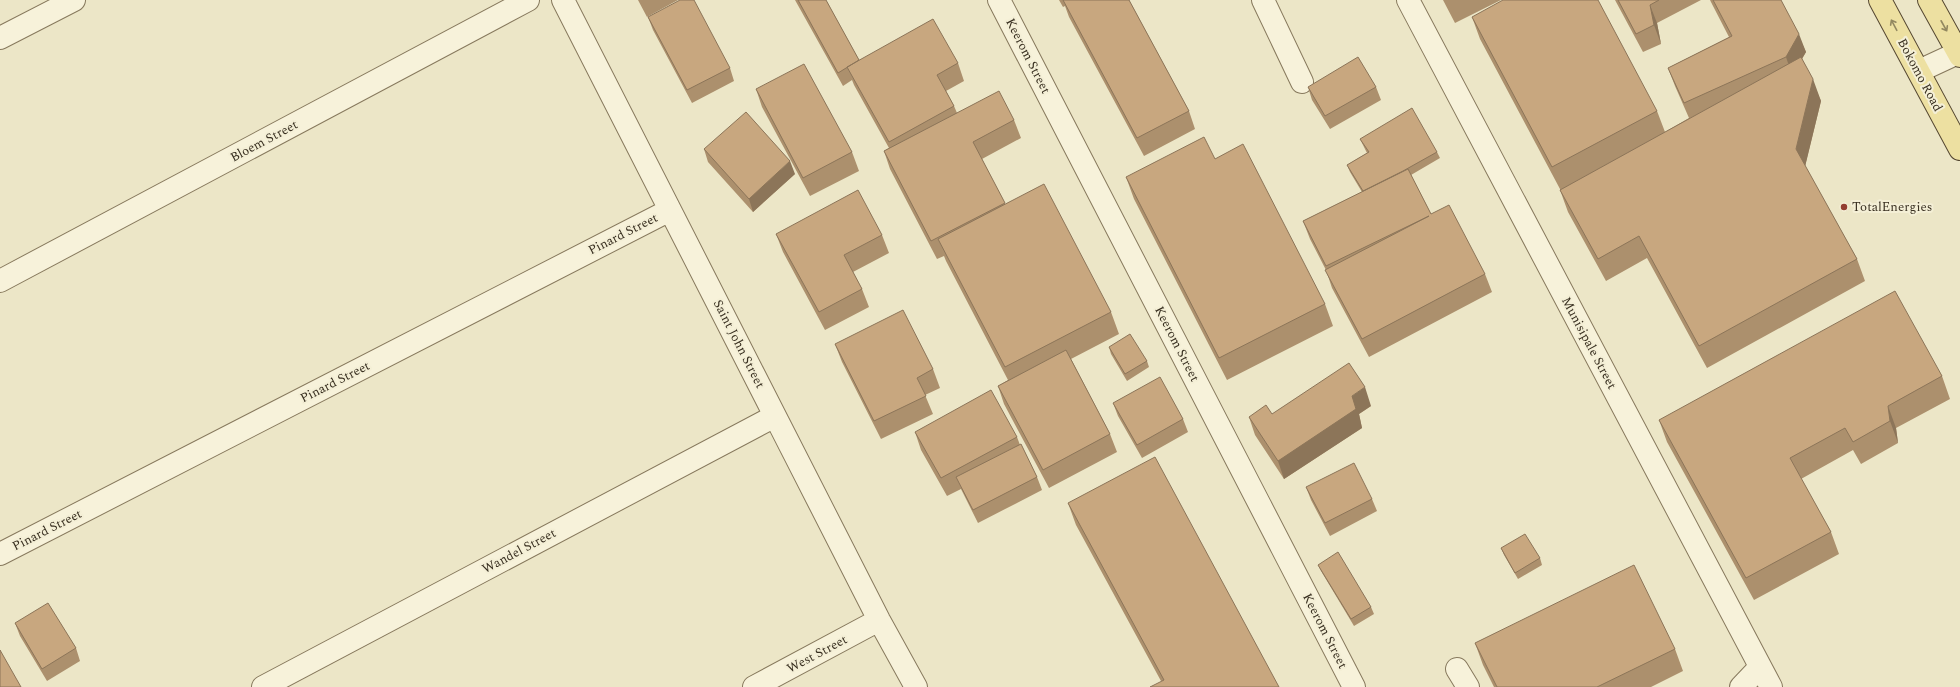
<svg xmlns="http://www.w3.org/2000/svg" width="1960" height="687" viewBox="0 0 1960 687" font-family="Spectral,serif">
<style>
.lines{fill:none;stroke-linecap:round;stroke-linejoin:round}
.minor-casing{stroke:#87795d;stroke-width:24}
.major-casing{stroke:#554731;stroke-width:24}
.minor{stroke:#f7f2da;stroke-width:22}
.major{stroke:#ede0a1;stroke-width:22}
.wall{fill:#ac906d}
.shaded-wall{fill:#8c7559}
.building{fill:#c8a77f;stroke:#8c7559}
.oneway{stroke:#928860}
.poi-dot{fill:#933d30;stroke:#f4efd6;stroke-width:1.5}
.labels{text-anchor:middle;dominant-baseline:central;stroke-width:4;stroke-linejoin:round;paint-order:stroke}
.street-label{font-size:13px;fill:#382f20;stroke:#f4efd6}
.poi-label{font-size:13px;fill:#382f20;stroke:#f4efd6;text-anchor:start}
</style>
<rect width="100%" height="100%" fill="#ece6c7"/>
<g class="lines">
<defs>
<path id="minor" d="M563,0L879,620L916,687
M999,0L1354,687
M1263,0L1302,82
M1408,0L1771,687
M0,38L74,0
M1919,71L1960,52
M0,281L528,0
M0,554L670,210
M1457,669L1468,687
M263,687L775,416
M754,687L879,620
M1741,687L1760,667"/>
<path id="major" d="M1880,0L1960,149
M1929,0L1960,56"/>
</defs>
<use href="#minor" class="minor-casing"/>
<use href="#major" class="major-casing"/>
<use href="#minor" class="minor"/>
<use href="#major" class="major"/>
</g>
<path class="wall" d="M638,0H678L647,17Z
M795,0H826L859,60L958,63L964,81L946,91L954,106L957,113L1014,120L1021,138L982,159L1005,204L1111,312L1119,334L1071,359L1110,434L1117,452L1049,488L1004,404L998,386L1008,380L946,261L944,256L937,259L890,169L884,151L889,148L854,85L852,80L843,86Z
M1059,0H1129L1189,111L1195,129L1144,156L1069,17L1065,6L1063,7Z
M1443,0H1501L1455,23Z
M1615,0H1701L1657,23L1661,44L1643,52Z
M1710,0H1781L1806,52L1802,59L1821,101L1805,166L1857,259L1865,281L1707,368L1647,258L1606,281L1568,212L1560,190V189L1480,39L1472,17L1657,111L1665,132L1689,118L1675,86L1668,68L1729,37L1713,6Z
M648,17L730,68L734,81L692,103L653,30Z
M1308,87H1376L1381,100L1330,129L1312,100Z
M756,89L852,152L859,171L810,196L762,107Z
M1360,139L1437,152L1440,158L1411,175L1431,214L1485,274L1492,292L1369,357L1332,288L1326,270L1310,239L1303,221L1362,192L1350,172L1347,165L1367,153Z
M704,149L795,174L753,212L708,162Z
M1215,159L1325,304L1333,326L1227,380L1134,199L1126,177Z
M776,234L882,235L889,253L853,272L862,289L869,307L825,330L783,252Z
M835,344L933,369L940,388L925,395L933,414L881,439L842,362Z
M1109,347L1147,361L1149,367L1127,381L1111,354Z
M1942,376L1950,399L1896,428L1898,443L1861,464L1853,450L1801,479L1831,532L1839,554L1754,600L1667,442L1659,420Z
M1113,403L1183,419L1188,432L1142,458L1118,416Z
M1371,406L1359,414L1362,428L1284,479L1255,435L1249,417L1272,414Z
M915,432L1017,437L1020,445L1037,477L1042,490L978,523L961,489L947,496L921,450Z
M1306,487L1372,499L1377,511L1330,536L1311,500Z
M1068,503L1279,687L1161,681L1076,525Z
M1501,548L1540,558L1542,565L1518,579L1504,555Z
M1318,565L1371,607L1374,614L1354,626L1321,571Z
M15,623L76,648L80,661L47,681L20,636Z
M1475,643L1675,649L1683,671L1651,687H1494L1483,665Z"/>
<path class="shaded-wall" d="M1650,5L1657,23L1661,44L1654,25Z
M1799,34L1806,52L1792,75L1786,57Z
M1813,79L1821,101L1804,171L1796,149Z
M790,161L795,174L753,212L749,199Z
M1365,387L1371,406L1359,414L1362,428L1284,479L1278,461L1352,396Z
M1888,406L1896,428L1898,443L1890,421Z"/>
<path class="building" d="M680,0H694L730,68L687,90L648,17Z
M798,0H826L859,60L838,73Z
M1063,0H1129L1189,111L1137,138Z
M1503,0H1598L1657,111L1552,167L1472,17Z
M1618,0H1659L1650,5L1654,25L1636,34Z
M1713,0H1781L1799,34L1786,57L1684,103L1668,68L1732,36Z
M933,19L958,63L937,75L954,106L889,142L847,67Z
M1358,57L1376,87L1325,116L1308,87Z
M1801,57L1813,79L1796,149L1857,259L1699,346L1639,236L1598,259L1560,190Z
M804,64L852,152L803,178L756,89Z
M999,91L1014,120L973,142L1005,203L931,241L884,151Z
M1412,108L1437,152L1403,171L1363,191L1347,165L1369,152L1360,139Z
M746,112L790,161L749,199L704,149Z
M1204,137L1215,159L1243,144L1325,304L1219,358L1126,177Z
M1408,169L1431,214L1449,205L1485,274L1362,339L1325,270L1429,216L1326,266L1303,221Z
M1044,184L1111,312L1005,367L938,239Z
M858,190L882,235L844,255L862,289L819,312L776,234Z
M1895,291L1942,376L1888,406L1890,421L1853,442L1845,428L1790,458L1831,532L1746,578L1659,420Z
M903,310L933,369L917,378L926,396L874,421L835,344Z
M1130,334L1147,361L1125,374L1109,347Z
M1066,350L1110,434L1043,470L998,386Z
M1349,363L1365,387L1352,396L1356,409L1278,461L1249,417L1266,405L1272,414Z
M1160,377L1183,419L1137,445L1113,403Z
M991,390L1017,437L941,478L915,432Z
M1021,444L1037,477L973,510L956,477Z
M1155,457L1279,687H1150L1164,680L1068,503Z
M1354,463L1372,499L1325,523L1306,487Z
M1525,534L1540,558L1515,573L1501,548Z
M1338,552L1371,607L1351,619L1318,565Z
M1634,565L1675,649L1597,687H1497L1475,643Z
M48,603L76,648L42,669L15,623Z
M0,650L21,687H0Z"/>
<defs><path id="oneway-shaft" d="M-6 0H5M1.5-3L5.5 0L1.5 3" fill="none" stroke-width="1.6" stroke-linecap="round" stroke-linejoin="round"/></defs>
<g class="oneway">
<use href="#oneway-shaft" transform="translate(1894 25) rotate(-118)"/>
<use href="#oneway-shaft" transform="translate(1944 26) rotate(61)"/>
</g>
<circle class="poi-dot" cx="1844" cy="207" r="4"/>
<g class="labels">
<g class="street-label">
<text transform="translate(1028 56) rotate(63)">Keerom Street</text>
<text transform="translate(1920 75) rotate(62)">Bokomo Road</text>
<text transform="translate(264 141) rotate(-28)">Bloem Street</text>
<text transform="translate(623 234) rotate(-27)">Pinard Street</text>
<text transform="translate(1589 343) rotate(62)">Munisipale Street</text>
<text transform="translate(739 344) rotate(63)">Saint John Street</text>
<text transform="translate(1177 344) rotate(63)">Keerom Street</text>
<text transform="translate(335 382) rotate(-27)">Pinard Street</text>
<text transform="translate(47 530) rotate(-27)">Pinard Street</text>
<text transform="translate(519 551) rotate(-28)">Wandel Street</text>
<text transform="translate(1325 631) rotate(63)">Keerom Street</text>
<text transform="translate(817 654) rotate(-28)">West Street</text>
</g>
<g class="poi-label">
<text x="1852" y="207">TotalEnergies</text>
</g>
</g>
</svg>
